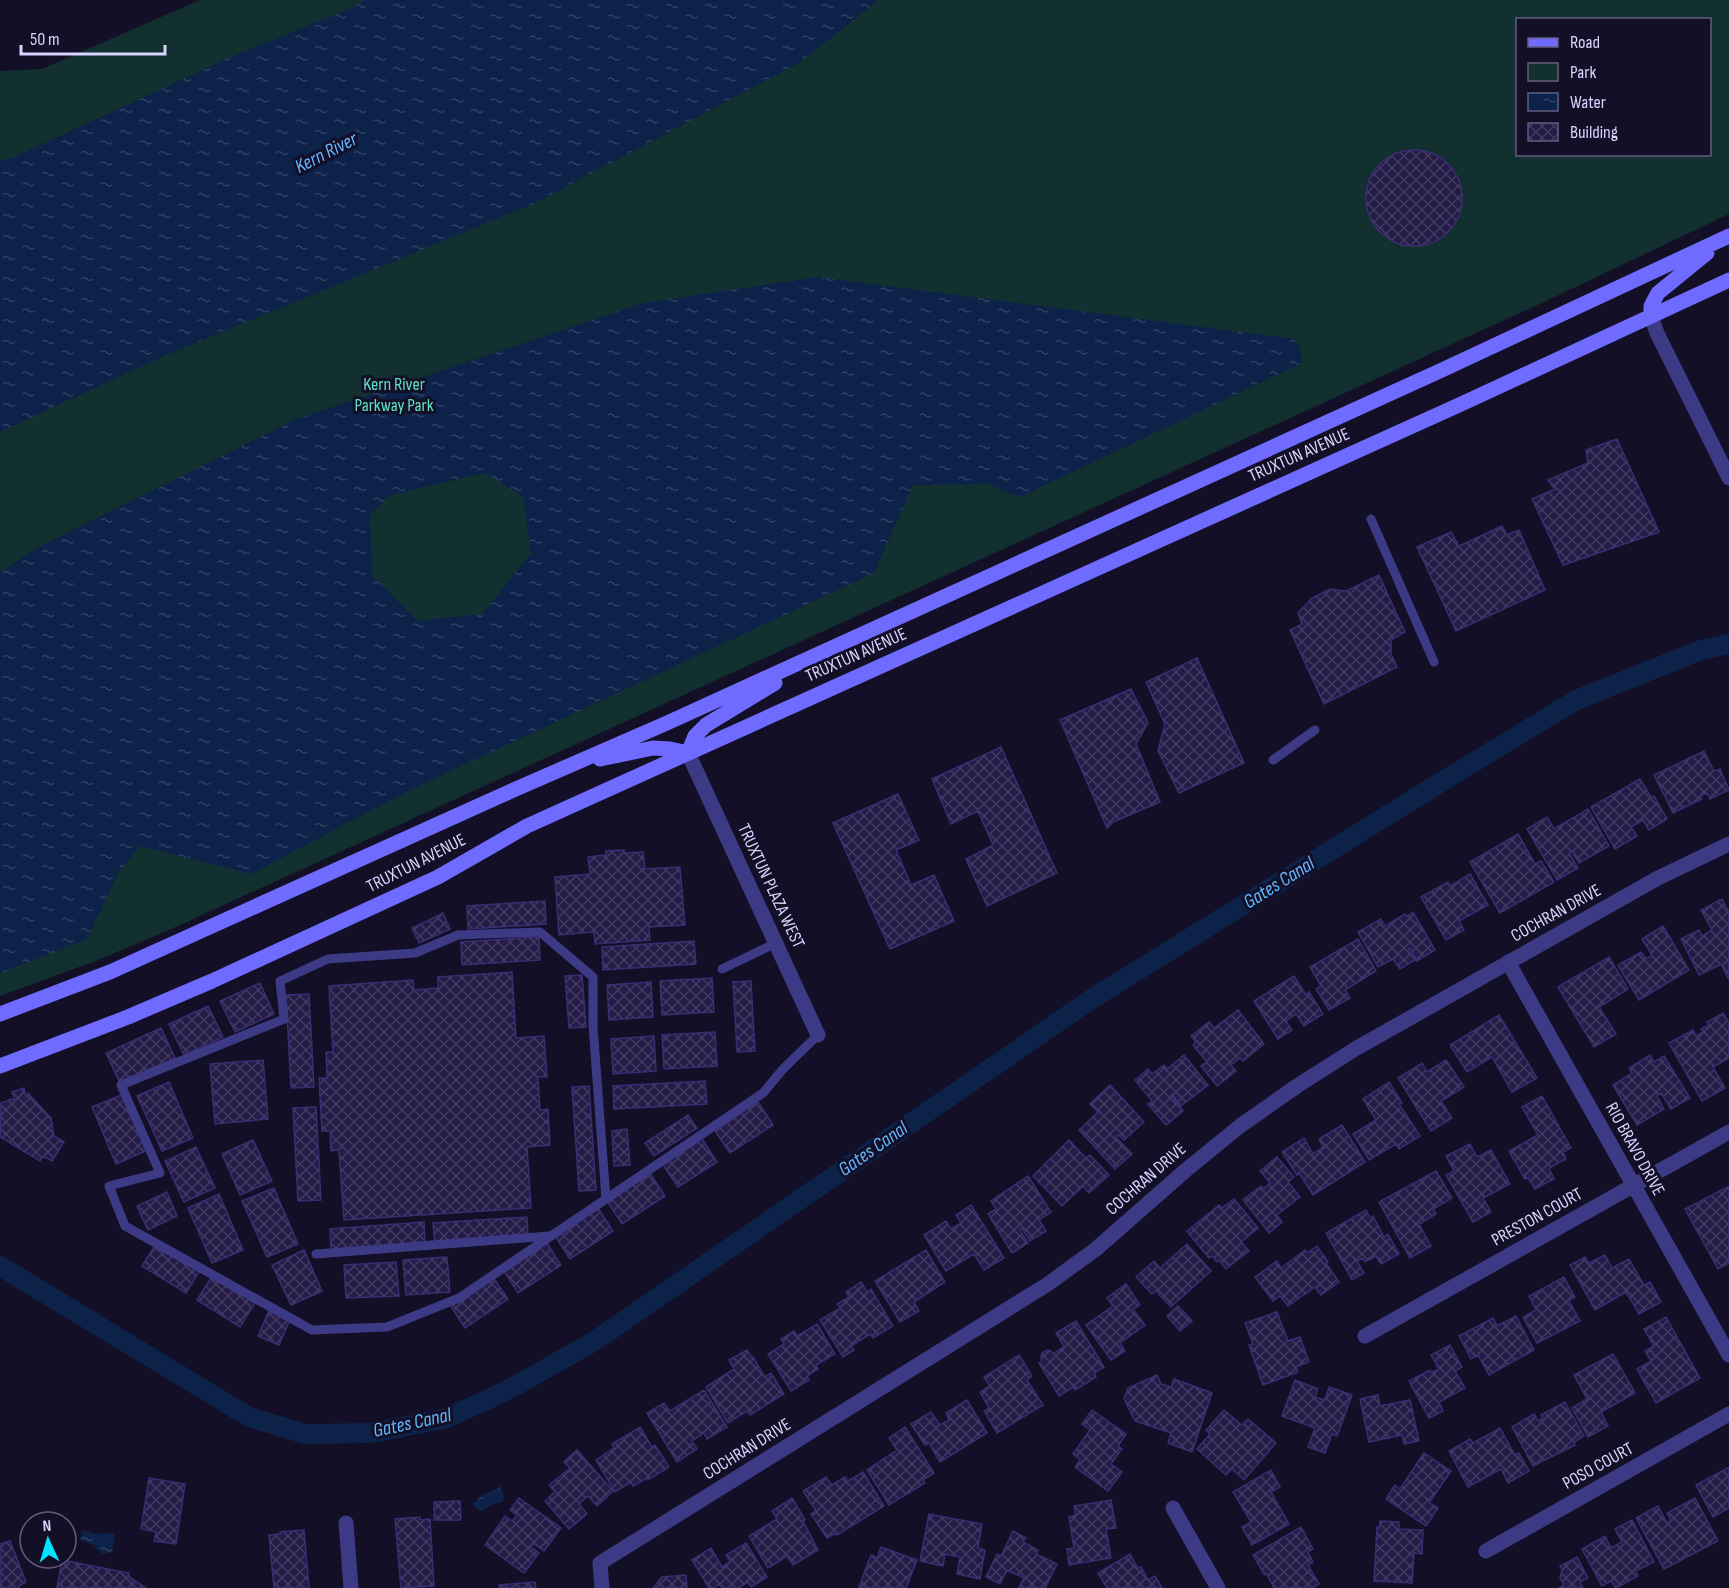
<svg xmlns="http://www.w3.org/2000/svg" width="1729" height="1588" viewBox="0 0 1729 1588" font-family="'Sofia Sans Condensed',sans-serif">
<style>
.park{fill:#12302f;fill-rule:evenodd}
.water{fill:url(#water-ripples);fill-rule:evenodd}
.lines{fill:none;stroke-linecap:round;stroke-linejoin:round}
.canal{stroke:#0c2248;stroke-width:20}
.building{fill:url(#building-cross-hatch);stroke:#3b2d73;stroke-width:1.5}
.service{stroke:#3d3a85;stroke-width:9}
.minor{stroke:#3d3a85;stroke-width:15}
.secondary{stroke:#6f6bff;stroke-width:15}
.labels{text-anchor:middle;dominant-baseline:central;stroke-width:6;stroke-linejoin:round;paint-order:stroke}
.park-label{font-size:18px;fill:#5fe0c0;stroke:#130f26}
.street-label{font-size:18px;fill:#d9d4ff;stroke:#130f26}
.water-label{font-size:20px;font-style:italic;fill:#62b6ff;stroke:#130f26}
</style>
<defs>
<pattern id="water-ripples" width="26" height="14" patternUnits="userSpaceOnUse" patternTransform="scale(1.5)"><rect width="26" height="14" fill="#0c2248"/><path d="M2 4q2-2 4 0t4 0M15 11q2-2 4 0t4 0" fill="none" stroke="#2f4163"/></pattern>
<pattern id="building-cross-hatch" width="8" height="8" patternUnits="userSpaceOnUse" patternTransform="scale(1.5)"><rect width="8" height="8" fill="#241b47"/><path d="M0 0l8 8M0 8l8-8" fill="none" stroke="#433b63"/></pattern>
</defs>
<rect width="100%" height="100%" fill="#130f26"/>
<path class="park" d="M200,0H1729V214L1542,303L178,926L96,961L0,996V71L42,69ZM1518,20H1710V154H1518Z"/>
<path class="water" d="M365,0H877L875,3L799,63L535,203L164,356L0,432V160L12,158L233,56L351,8Z
M817,277L1295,339L1301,352L1302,363L1020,497L988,484L913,485L874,573L408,791L251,874L140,846L119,871L87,939L0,973V572L41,546L294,420L643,303ZM485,473L523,497L531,553L482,614L417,621L372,575L370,516L388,496Z
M500,1487L505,1498L501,1503H494L482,1511C477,1510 475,1508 473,1504L481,1496Z
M82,1530L97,1534L112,1533L115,1534L112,1552L103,1554L91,1544L80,1540Z"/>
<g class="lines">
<path class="canal" d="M0,1266L249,1417L305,1434L372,1433L447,1418L506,1391L593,1342L1090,1000L1446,779L1576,700L1701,650L1729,644"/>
</g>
<path class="building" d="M1366 198a48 48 0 1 1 96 0a48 48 0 1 1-96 0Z
M1617,439L1659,532L1563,565L1532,499L1555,489L1548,480L1588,463L1586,450Z
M1502,526L1507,535L1519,530L1545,590L1456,631L1417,547L1451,532L1459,546Z
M1379,575L1405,632L1391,640V654L1397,667L1324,704L1290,630L1302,624L1298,613L1312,598L1330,589L1346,591Z
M1197,658L1244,763L1179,793L1158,751L1165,724L1146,682Z
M1131,689L1148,723L1136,744L1160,802L1113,822L1107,828L1060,720Z
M1001,747L1057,873L987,906L966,859L993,845L978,811L951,824L932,779Z
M1704,751L1714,771L1720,769L1729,790L1710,799L1707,793L1700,796L1702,799L1673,813L1654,775Z
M1640,779L1651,797L1654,796L1667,819L1649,830L1643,820L1631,827L1637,836L1615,849L1591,807Z
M898,794L919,840L896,850L911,885L934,875L954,921L890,949L833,823Z
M1588,809L1609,846L1579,863L1572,852L1569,853L1578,868L1557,880L1527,829L1547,817L1554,829Z
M1518,834L1535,864L1541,861L1554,882L1500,913L1470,862Z
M624,850L625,853L643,852L645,869L680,867L685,925L649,927L650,940L595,944L594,932L559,935L555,877L590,874L588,857L606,855V851Z
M1470,874L1488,905L1459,921L1464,930L1446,940L1421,897L1448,882L1450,886Z
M1722,899L1729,912V980L1721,964L1699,975L1681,939L1699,930L1702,936L1712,930L1701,910Z
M545,901L546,924L468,929L467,906Z
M1413,912L1435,950L1417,961L1410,948L1408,949L1415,960L1400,969L1393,959L1378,967L1358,932L1381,919L1385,926L1405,914L1407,916Z
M443,913L450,929L419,943L412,928Z
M1663,926L1689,970L1639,1000L1618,965L1641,952L1646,959L1652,955L1642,939Z
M539,937L540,960L462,965L461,942Z
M1358,939L1376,971L1345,990L1350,998L1329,1010L1316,989L1321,986L1310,967Z
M694,941L696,964L603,970L602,947Z
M1609,957L1628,989L1599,1007L1616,1034L1594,1047L1558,987Z
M512,972L516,1038L544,1036L547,1077H538L540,1110L548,1109L550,1145L527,1147L531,1208L344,1220L339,1150L331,1151L330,1131H322L319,1078H327L326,1052H333L329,986L413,980L414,990L438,988V977Z
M582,975L586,1027L569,1028L565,976Z
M1294,976L1306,995L1309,992L1323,1014L1304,1026L1296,1014L1286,1021L1292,1030L1278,1039L1254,1001Z
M712,978L714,1012L662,1015L660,981Z
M751,981L755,1051L737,1052L733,982Z
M651,982L653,1017L609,1020L607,985Z
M260,983L274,1014L235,1032L220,1001Z
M309,994L314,1087L291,1088L286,995Z
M208,1006L223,1037L184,1055L169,1024Z
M1238,1010L1264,1044L1243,1061L1240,1058L1231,1065L1236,1071L1217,1086L1201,1066L1207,1062L1193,1045L1196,1042L1191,1036L1209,1022L1214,1028Z
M1723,1013L1729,1023V1058L1713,1067L1725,1088L1702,1101L1669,1043L1693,1030L1696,1036L1703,1032L1701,1029L1709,1025L1707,1022Z
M1499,1015L1537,1078L1512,1092L1492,1057L1467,1072L1450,1045Z
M161,1028L175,1058L120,1083L106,1053Z
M715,1032L717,1066L664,1069L662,1035Z
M654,1036L656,1071L613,1074L611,1039Z
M1184,1055L1208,1085L1181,1106L1172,1094L1171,1095L1183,1111L1166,1125L1148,1104L1152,1101L1135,1080L1148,1069L1152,1074L1164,1065L1167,1069Z
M1650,1055L1654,1062L1664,1056L1690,1098L1671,1109L1661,1093L1657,1096L1664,1109L1637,1125L1613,1085L1632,1073L1629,1068Z
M263,1060L268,1119L215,1124L210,1064Z
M1446,1060L1464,1087L1441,1101L1452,1118L1431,1131L1398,1078L1422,1063L1427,1072Z
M705,1081L707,1104L614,1109L613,1086Z
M169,1082L193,1138L162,1151L137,1096Z
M1389,1082L1402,1103L1399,1104L1420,1136L1399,1149L1396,1144L1369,1160L1353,1134L1376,1120L1363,1099Z
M1110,1085L1144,1122L1124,1140L1118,1135L1116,1137L1132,1154L1115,1169L1079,1130L1098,1112L1090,1104Z
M589,1086L596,1190L579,1191L572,1087Z
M24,1088L26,1097L28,1093L51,1118L54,1136L64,1142L52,1161L43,1156L40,1161L0,1137L1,1103L11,1099L15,1101L12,1092Z
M124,1094L148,1150L116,1164L92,1107Z
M1542,1096L1571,1148L1563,1152L1566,1159L1549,1168L1554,1179L1535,1189L1528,1178L1525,1179L1509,1151L1538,1135L1522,1107Z
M758,1102L773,1125L730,1153L715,1131Z
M316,1107L321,1200L298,1201L293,1108Z
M688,1115L697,1128L654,1156L645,1143Z
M1342,1125L1365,1162L1313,1195L1300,1174L1297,1175L1282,1152L1304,1138L1313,1154L1323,1147L1319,1139Z
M627,1129L630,1165L614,1166L612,1131Z
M702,1139L717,1162L678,1187L663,1165Z
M253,1140L272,1181L240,1195L222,1154Z
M1069,1140L1086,1158L1090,1155L1109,1175L1089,1193L1083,1186L1062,1206L1033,1176Z
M1470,1144L1477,1157L1491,1150L1510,1184L1483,1198L1491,1212L1473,1222L1446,1175L1454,1171L1446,1156Z
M196,1147L215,1188L184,1202L165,1161Z
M1277,1157L1294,1177L1288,1182L1300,1197L1277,1215L1282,1222L1269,1233L1243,1200L1261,1186L1263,1189L1270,1183L1260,1171Z
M1436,1171L1452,1198L1433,1209L1436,1214L1419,1224L1431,1246L1410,1258L1379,1202Z
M650,1173L665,1196L622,1224L607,1201Z
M1028,1176L1051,1212L1039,1220L1046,1231L1030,1241L1022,1228L1020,1230L1028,1243L1012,1253L988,1214L996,1209L991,1201Z
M1729,1186V1263L1718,1269L1685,1209Z
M274,1188L298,1244L267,1257L242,1201Z
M167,1192L177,1216L148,1230L137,1206Z
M219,1194L243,1250L212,1263L188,1208Z
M1234,1199L1258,1228L1241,1242L1249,1251L1226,1269L1219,1260L1217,1262L1212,1256L1209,1258L1187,1231L1219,1205L1222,1208Z
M971,1205L1004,1258L984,1270L974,1254L946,1271L924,1235L946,1221L951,1229L961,1223L956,1215Z
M598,1208L613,1231L570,1259L555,1236Z
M1366,1210L1370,1218L1373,1216L1384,1237L1388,1234L1399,1254L1381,1264L1376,1256L1365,1262L1363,1258L1357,1261L1364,1273L1352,1280L1326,1233Z
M527,1217L528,1239L435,1245L433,1223Z
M424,1222L425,1245L331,1251L330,1229Z
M157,1242L201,1269L186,1293L142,1266Z
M546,1242L561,1265L518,1293L503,1270Z
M1187,1244L1211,1271L1171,1307L1156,1291L1152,1294L1136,1277L1154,1261L1160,1268Z
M1317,1246L1328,1262L1326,1263L1339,1282L1321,1295L1315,1287L1288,1306L1280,1296L1273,1301L1255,1277L1277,1261L1281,1268L1305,1250L1307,1253Z
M304,1250L322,1291L291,1305L272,1265Z
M926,1250L945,1282L914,1302L919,1311L900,1322L875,1281Z
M1605,1255L1612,1268L1629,1259L1644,1285L1650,1282L1661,1302L1639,1314L1626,1292L1595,1310L1570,1265L1585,1257L1589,1263Z
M447,1257L450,1292L406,1295L403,1260Z
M396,1262L399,1296L346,1298L344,1265Z
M212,1276L255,1303L240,1327L197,1300Z
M493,1277L508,1299L465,1328L450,1305Z
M1564,1277L1575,1297L1569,1301L1580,1321L1537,1343L1523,1317L1536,1310L1529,1296Z
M861,1282L867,1292L871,1289L893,1326L873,1338L870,1334L851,1346L854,1350L843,1357L820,1320L840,1308L837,1304L849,1297L846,1292Z
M1126,1284L1140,1305L1133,1309L1145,1325L1120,1343L1125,1351L1111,1360L1086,1325L1113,1306L1107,1298Z
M1178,1306L1192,1321L1180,1331L1167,1316Z
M269,1311L290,1320L279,1345L258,1336Z
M1277,1312L1288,1341L1300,1337L1309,1362L1296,1367L1298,1372L1263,1385L1249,1345L1253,1344L1245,1323Z
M1516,1316L1534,1350L1489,1375L1478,1355L1471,1359L1459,1336L1493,1318L1497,1326Z
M1666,1317L1700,1378L1656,1403L1637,1369L1651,1361L1645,1351L1654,1346L1644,1329Z
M1076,1321L1104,1367L1094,1373L1096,1377L1075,1390L1073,1387L1059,1396L1039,1363L1042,1361L1041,1358L1042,1353L1047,1350L1051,1351L1053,1354L1064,1347L1056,1333Z
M817,1324L835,1354L816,1365L818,1369L807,1376L809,1380L791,1391L768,1354L784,1344L781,1339L794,1331L797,1336Z
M1450,1345L1462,1367L1455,1371L1465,1388L1439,1402L1443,1411L1429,1418L1409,1381L1430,1370L1431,1373L1439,1369L1431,1355Z
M747,1350L752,1358L753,1357L765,1377L771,1373L784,1394L750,1415L747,1411L728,1423L706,1387L734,1369L729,1360Z
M1613,1354L1635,1393L1601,1412L1608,1426L1588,1437L1572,1408L1587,1399L1574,1375Z
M1019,1355L1032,1376L1027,1380L1043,1405L997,1433L984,1411L989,1408L980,1392L990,1386L984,1377Z
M1157,1375L1161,1384L1171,1387L1174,1379L1212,1393L1192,1452L1168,1443L1171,1433L1135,1421L1124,1399L1128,1388Z
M1295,1380L1318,1389L1315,1397L1325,1400L1329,1387L1352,1395L1337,1436L1332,1434L1325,1453L1308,1447L1315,1428L1282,1416Z
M704,1390L727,1427L707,1439L704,1433L692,1441L697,1449L677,1462L647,1413L664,1403L670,1411Z
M1378,1395L1380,1406L1410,1400L1419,1441L1404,1444L1402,1435L1369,1442L1360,1399Z
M967,1400L987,1433L940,1462L929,1443L925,1445L911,1424L931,1412L940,1425L949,1420L946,1413Z
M1565,1402L1584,1436L1574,1442L1575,1445L1533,1466L1512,1427L1534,1414L1538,1421L1543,1418L1541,1415Z
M1092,1410L1126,1434L1118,1446L1122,1449L1111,1464L1122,1472L1108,1491L1075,1467L1080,1460L1073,1454L1090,1430L1082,1424Z
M1224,1410L1242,1425L1248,1419L1276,1443L1244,1480L1232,1469L1226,1475L1197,1449L1210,1434L1206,1430Z
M640,1427L652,1447L655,1445L669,1467L648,1480L647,1478L633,1486L631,1482L615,1492L596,1460L614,1448L612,1444Z
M905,1427L934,1473L923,1480L925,1483L889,1505L867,1470L897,1450L889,1438Z
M1500,1428L1515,1455L1519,1453L1529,1471L1508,1483L1501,1469L1468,1487L1449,1451L1470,1439L1473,1443Z
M577,1450L613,1491L597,1506L588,1496L579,1504L587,1514L569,1529L545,1501L555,1492L549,1485L570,1468L564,1462Z
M1424,1453L1451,1471L1429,1503L1438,1508L1426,1526L1386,1499L1395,1485L1400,1489Z
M1729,1467V1508L1713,1517L1696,1485Z
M1271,1470L1280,1487L1271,1492L1289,1524L1252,1545L1242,1527L1251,1522L1233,1492Z
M863,1472L884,1506L837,1535L836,1533L827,1538L811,1514L816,1511L803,1491L826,1477L832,1485L845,1477L848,1481Z
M149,1478L185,1484L176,1544L154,1541L156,1532L141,1529Z
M519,1498L561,1528L544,1551L533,1543L531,1547L539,1553L524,1573L485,1545L505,1516L512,1521L517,1515L510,1510Z
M792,1498L805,1520L803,1521L818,1550L793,1565L787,1556L768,1568L749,1536L777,1519L772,1511Z
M1695,1498L1718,1541L1664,1569L1636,1518L1658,1506L1667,1523L1671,1520L1667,1513Z
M1111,1500L1116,1528L1106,1529L1111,1558L1069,1565L1067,1549L1074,1548L1069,1517L1076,1515L1074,1506Z
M460,1501L461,1520H434V1502Z
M929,1514L982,1524L978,1548L985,1550L980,1579L957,1574L960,1557L945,1554L943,1566L920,1561Z
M420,1517V1520L430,1519L434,1586L401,1588L395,1519Z
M1632,1520L1654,1562L1636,1571L1638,1576L1616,1588L1611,1581L1602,1586L1582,1549L1605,1536L1611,1548L1622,1542L1615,1529Z
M1380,1521L1399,1522V1529L1423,1530L1422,1554L1414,1553L1412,1583L1374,1581L1377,1527L1379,1528Z
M1301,1527L1313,1549L1308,1552L1313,1562L1308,1565L1319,1584L1312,1588H1274L1266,1573L1264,1574L1253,1555Z
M304,1530L309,1588H274L269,1535L280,1534V1532Z
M1013,1531L1026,1538L1023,1542L1038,1550L1036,1554L1057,1564L1045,1588H1021L1019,1587L1024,1578L1007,1570L1000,1584L986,1577L997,1554L1001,1556Z
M10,1541L26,1582L19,1586V1588H0V1544Z
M746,1543L767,1577L751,1587L748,1582L738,1588H722L720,1584L713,1588H709L692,1560L711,1548L722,1567L730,1562L726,1555Z
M881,1547L917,1560L906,1588H862L859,1587L871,1555L877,1558Z
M1130,1554L1138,1568L1141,1567L1148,1580L1155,1576L1162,1588H1107L1098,1573Z
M1577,1557L1588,1578L1580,1582L1583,1588H1559L1564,1585L1560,1578L1562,1570L1560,1566Z
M62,1560L129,1573V1577L146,1588H57Z
M686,1575L687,1588H653L662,1577Z
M535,1582L536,1588H500L499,1585Z"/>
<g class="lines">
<path class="service" d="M1371,519L1434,662
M1273,760L1315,730
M722,969L776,943
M606,1199L593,1026V977L540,932L458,935L415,953L328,959L280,981L284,1019L121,1085L160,1173L109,1186L125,1226L312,1330L387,1327L459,1298L763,1093L783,1069L818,1035
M316,1254L549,1236"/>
<path class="minor" d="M1651,316L1657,333L1729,478
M688,753L818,1035
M1508,962L1729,1355
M1365,1336L1729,1132
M1173,1508L1218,1588
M346,1523L351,1588
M1486,1551L1729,1414
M602,1588L600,1563L1048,1284L1096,1249L1186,1170L1240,1126L1297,1086L1355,1049L1658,878L1729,844"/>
<path class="secondary" d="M1651,316V306L1658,293L1707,253
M688,753L695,736L706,725L775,683
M600,759L653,748L670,749L688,753
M0,1014L110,972L509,792L667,723L1442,370L1729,236
M0,1066L128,1017L212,981L438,877L527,826L1459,405L1729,280"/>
</g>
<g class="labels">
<g class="park-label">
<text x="394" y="384">Kern River<tspan x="394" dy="21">Parkway Park</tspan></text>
</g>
<g class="street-label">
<text transform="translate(1299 455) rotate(-24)">TRUXTUN AVENUE</text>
<text transform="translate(856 655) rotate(-24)">TRUXTUN AVENUE</text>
<text transform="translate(416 863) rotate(-27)">TRUXTUN AVENUE</text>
<text transform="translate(771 886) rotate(65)">TRUXTUN PLAZA WEST</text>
<text transform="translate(1556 913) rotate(-29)">COCHRAN DRIVE</text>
<text transform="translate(1635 1149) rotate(61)">RIO BRAVO DRIVE</text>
<text transform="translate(1146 1179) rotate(-41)">COCHRAN DRIVE</text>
<text transform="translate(1537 1217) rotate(-29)">PRESTON COURT</text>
<text transform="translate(747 1449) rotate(-32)">COCHRAN DRIVE</text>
<text transform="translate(1598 1466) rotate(-29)">POSO COURT</text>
</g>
<g class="water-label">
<text transform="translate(326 153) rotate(-27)">Kern River</text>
<text transform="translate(1279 883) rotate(-32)">Gates Canal</text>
<text transform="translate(873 1149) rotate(-35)">Gates Canal</text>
<text transform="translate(412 1423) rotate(-12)">Gates Canal</text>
</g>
</g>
<rect x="1516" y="18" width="195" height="138" fill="#130f26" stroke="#625e7d" stroke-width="1.5"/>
<rect x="1528" y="38" width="30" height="9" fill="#6f6bff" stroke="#625e7d" stroke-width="1.5"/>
<text x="1570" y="48" font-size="18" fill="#d9d4ff">Road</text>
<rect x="1528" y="63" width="30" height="18" fill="#12302f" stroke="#625e7d" stroke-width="1.5"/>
<text x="1570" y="78" font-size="18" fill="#d9d4ff">Park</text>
<rect x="1528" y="93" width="30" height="18" fill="url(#water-ripples)" stroke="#625e7d" stroke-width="1.5"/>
<text x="1570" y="108" font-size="18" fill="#d9d4ff">Water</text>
<rect x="1528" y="123" width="30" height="18" fill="url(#building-cross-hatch)" stroke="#625e7d" stroke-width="1.5"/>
<text x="1570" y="138" font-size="18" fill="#d9d4ff">Building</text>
<g transform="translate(48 1540) rotate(356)"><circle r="28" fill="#130f26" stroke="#625e7d" stroke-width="1.5"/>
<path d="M0-4.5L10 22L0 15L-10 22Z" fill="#00e5ff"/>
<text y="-9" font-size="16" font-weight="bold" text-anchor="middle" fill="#d9d4ff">N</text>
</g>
<path d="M21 45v9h144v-9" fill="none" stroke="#d9d4ff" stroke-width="3"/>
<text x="30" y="45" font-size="18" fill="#d9d4ff" stroke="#130f26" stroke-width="4.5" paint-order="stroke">50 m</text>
</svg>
